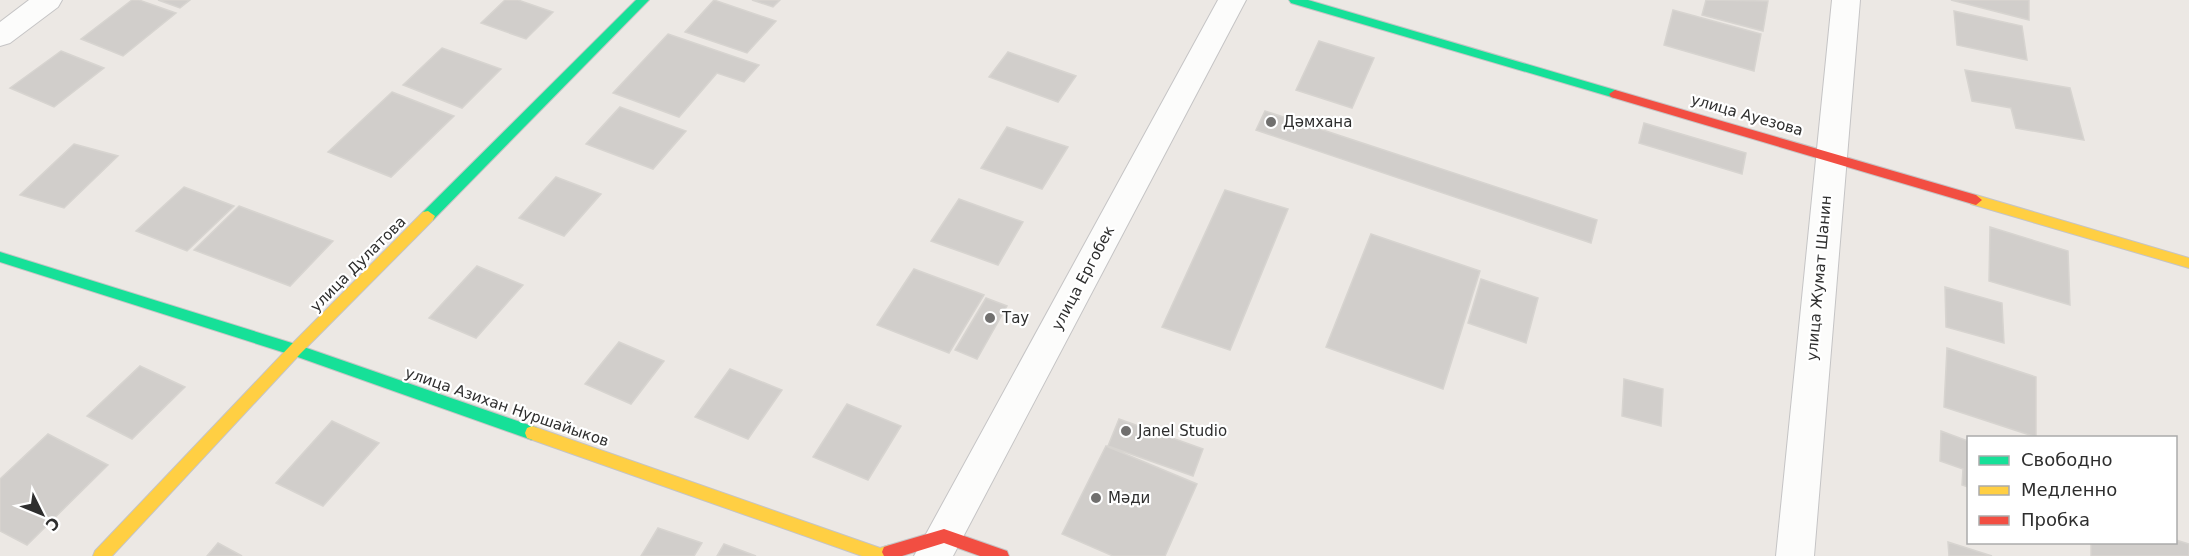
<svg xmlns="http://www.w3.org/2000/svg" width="2189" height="556" font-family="'DejaVu Sans',sans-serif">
  <rect width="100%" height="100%" fill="#ece8e4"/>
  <path fill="#d1cecb" stroke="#d7d4d0" stroke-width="1.5" d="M132,0H139L176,13L123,56L81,39Z
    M158,0H190L180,8Z
    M505,0H518L553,12L526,39L481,23Z
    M714,0L776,21L747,53L685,32Z
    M752,0H780L773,7Z
    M1706,0L1768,1L1763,31L1702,15Z
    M1951,0H2029V20Z
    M1673,10L1761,34L1754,71L1664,45Z
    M1954,11L2022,26L2027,60L1957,45Z
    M668,34L759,65L744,82L717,73L679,117L613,93Z
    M1319,41L1374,58L1352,108L1296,90Z
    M442,48L501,69L462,108L403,85Z
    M61,51L104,68L54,107L10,88Z
    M1008,52L1076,76L1058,102L989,77Z
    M1965,70L2070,88L2084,140L2016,128L2011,108L1972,101Z
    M392,92L454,116L391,177L328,152Z
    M620,107L686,131L653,169L586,144Z
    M1265,111L1597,220L1591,243L1256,130Z
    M1644,123L1746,153L1742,174L1639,143Z
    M1007,127L1068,147L1042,189L981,168Z
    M74,144L118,156L64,208L20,195Z
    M556,177L601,194L564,236L519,218Z
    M184,187L234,206L187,251L136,231Z
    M1225,190L1288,209L1230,350L1162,327Z
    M959,199L1023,222L998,265L931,241Z
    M239,206L333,241L290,286L194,250Z
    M1990,227L2068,251L2070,305L1989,281Z
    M1371,234L1480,271L1443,389L1326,347Z
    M477,266L523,285L476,338L429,318Z
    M914,269L984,295L949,353L877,325Z
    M1481,279L1538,298L1526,343L1468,323Z
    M1945,287L2002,303L2004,343L1946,327Z
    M986,298L1007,306L977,359L955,350Z
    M619,342L664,361L631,404L585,384Z
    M1947,348L2036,377V437L1944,407Z
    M140,366L185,387L132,439L87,416Z
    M730,369L782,390L748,439L695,417Z
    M1624,379L1663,389L1661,426L1622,416Z
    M847,404L901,426L868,480L813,457Z
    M1119,419L1203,449L1193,476L1108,446Z
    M332,421L379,443L323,506L276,483Z
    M1941,431L1968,441V487L1962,485L1963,469L1940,461Z
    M48,434L108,465L27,545L0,531V479Z
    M1106,446L1197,484L1165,556H1113L1062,534Z
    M658,528L702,543L694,556H641Z
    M2176,540L2189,544V556H2091V542H2176Z
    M1948,542L1992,556H1949Z
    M218,543L242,556H207Z
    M724,544L756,556H717Z"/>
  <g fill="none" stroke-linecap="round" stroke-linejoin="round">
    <defs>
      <path id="street" d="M29,0H62L58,7L10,43L0,46V22Z
        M1218,0H1246L953,556H914Z
        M1832,0H1860L1814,556H1776Z"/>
      <path id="fast" d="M636,0H649L433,220H423L421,216L423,212Z
        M1289,0H1308L1615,90L1621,94L1615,98L1291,3Z
        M0,252L295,344L532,426L537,428L539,433L537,438L532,440L295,356L0,262Z"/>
      <path id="slow" d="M1976,195L2189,258V268L1971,204L1970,200Z
        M428,211L435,216L433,220L300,354L112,556H93L95,551L290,346L423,212Z
        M532,426L880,548L890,545L896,547L898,552L896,556H862L527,438L525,433L527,428Z"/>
      <path id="jam" d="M1615,90L1976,195L1982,200L1976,205L1611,97L1609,94Z
        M944,529L1007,551L1009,556H980L944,543L902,556H884L882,552L884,547L890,545Z"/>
    </defs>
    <use href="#street" stroke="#c5c4c5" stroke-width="2"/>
    <use href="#fast" stroke="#c5c4c5" stroke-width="2"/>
    <use href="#slow" stroke="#c5c4c5" stroke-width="2"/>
    <use href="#jam" stroke="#c5c4c5" stroke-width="2"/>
    <use href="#street" fill="#fcfcfb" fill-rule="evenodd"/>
    <use href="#fast" fill="#16e098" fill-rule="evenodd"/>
    <use href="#slow" fill="#ffcf43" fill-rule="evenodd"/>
    <use href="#jam" fill="#f24e42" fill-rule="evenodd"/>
  </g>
  <g fill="#706f6e" stroke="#fff" stroke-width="2">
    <circle cx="1271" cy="122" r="6"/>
    <circle cx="990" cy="318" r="6"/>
    <circle cx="1126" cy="431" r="6"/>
    <circle cx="1096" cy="498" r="6"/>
  </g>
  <g text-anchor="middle" stroke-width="4.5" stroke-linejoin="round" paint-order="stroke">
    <g font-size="15" fill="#2e2e2e" stroke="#fff">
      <text transform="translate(1747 115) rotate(16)" y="5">улица Ауезова</text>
      <text transform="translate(358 264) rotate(-45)" y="5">улица Дулатова</text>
      <text transform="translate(1083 278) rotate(-62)" y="5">улица Ергобек</text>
      <text transform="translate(1819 278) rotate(-85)" y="5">улица Жумат Шанин</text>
      <text transform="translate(507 407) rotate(19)" y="5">улица Азихан Нуршайыков</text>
    </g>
    <g font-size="15" fill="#2e2e2e" stroke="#fff" text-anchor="start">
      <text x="1283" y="127">Дәмхана</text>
      <text x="1002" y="323">Тау</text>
      <text x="1138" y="436">Janel Studio</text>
      <text x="1108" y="503">Мәди</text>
    </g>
  </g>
  <rect x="1967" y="436" width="210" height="108" fill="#ffffff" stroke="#ababab" stroke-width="1.5"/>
  <rect x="1979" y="456" width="30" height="9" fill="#16e098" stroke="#ababab" stroke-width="1.5"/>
  <text x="2021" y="466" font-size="18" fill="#2e2e2e">Свободно</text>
  <rect x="1979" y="486" width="30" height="9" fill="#ffcf43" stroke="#ababab" stroke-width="1.5"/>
  <text x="2021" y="496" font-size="18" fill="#2e2e2e">Медленно</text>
  <rect x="1979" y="516" width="30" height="9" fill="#f24e42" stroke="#ababab" stroke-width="1.5"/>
  <text x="2021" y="526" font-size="18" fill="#2e2e2e">Пробка</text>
  <g transform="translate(42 514) rotate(133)" stroke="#ffffff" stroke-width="4.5" paint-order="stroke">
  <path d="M0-4.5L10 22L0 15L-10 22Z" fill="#2e2e2e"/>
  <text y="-9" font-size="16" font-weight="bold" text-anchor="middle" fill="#2e2e2e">С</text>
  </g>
</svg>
